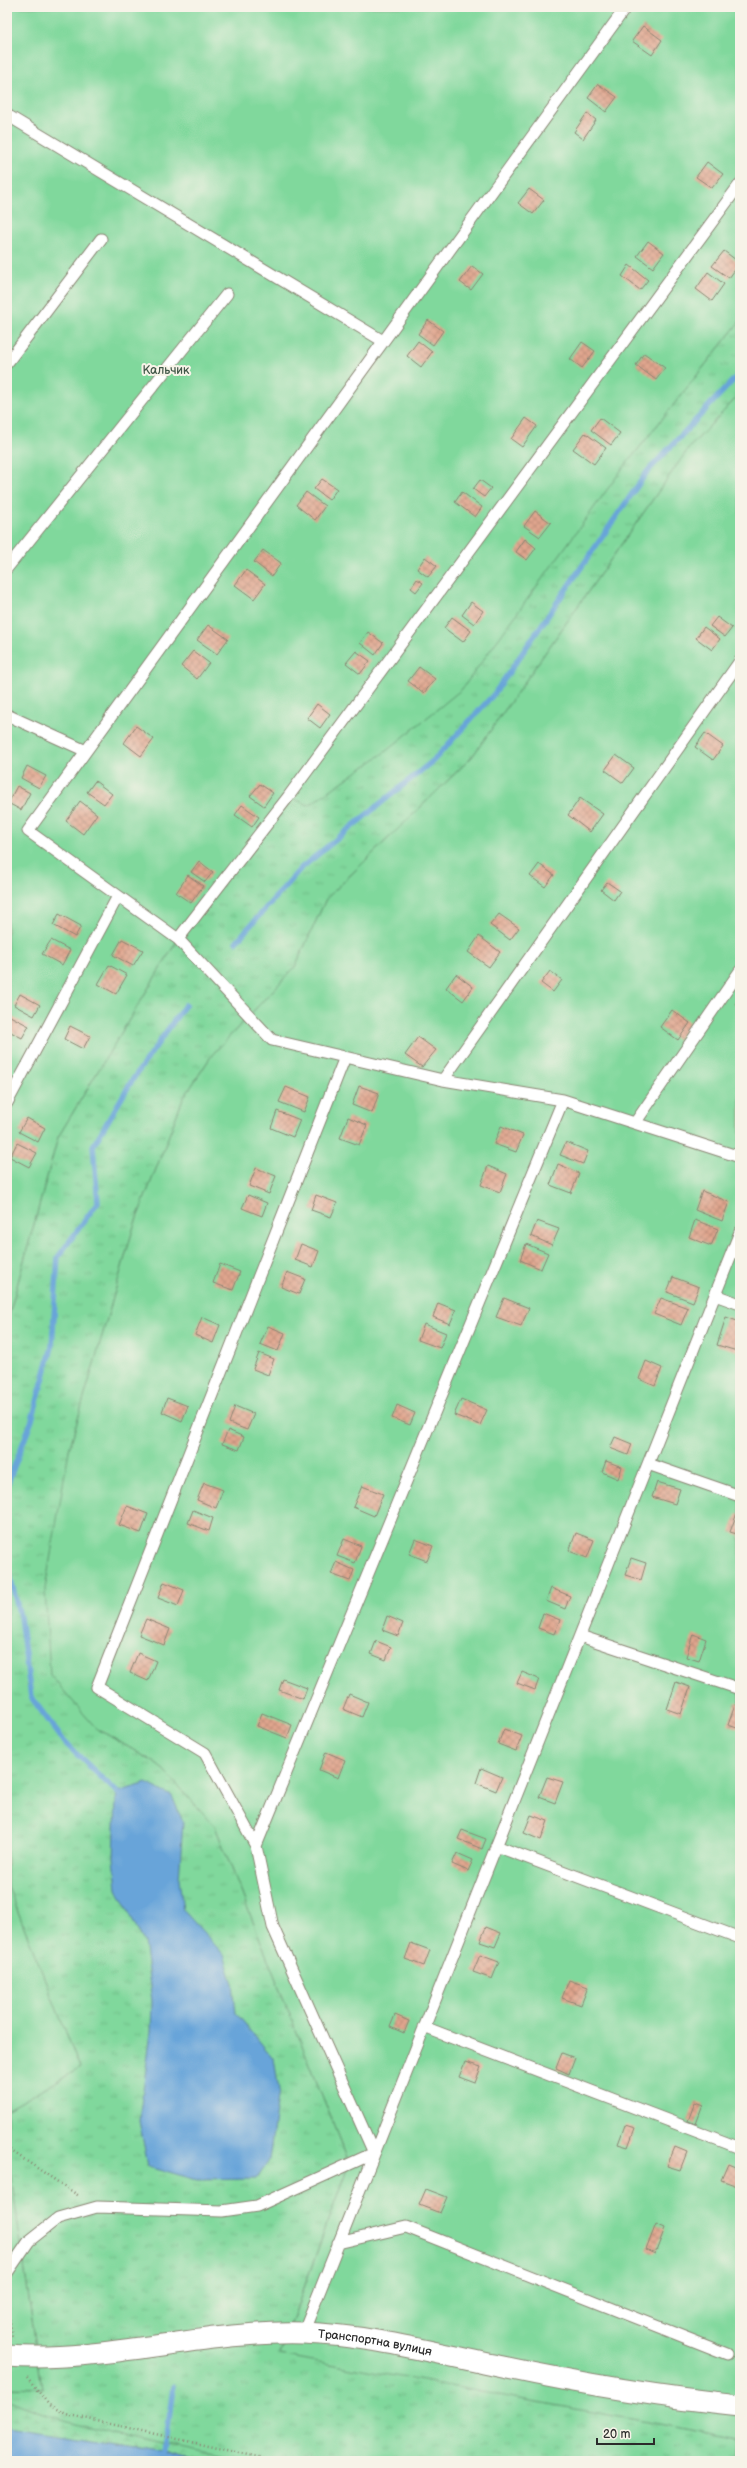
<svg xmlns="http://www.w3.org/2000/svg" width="747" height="2468" font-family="'Balsamiq Sans',sans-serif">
  <defs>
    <pattern id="grass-tufts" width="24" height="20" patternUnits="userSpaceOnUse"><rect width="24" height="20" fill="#80d89c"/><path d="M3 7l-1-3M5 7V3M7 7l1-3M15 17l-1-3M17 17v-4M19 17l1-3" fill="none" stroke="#6fba87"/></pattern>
    <pattern id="wetland-marsh" width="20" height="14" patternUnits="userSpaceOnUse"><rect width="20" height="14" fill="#80d89c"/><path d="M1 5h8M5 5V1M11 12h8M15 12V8" fill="none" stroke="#6fba87"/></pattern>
    <pattern id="building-cross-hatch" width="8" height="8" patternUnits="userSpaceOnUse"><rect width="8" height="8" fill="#e0a68e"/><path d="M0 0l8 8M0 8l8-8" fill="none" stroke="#b68774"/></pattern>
  </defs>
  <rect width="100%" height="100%" fill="#f7f3e8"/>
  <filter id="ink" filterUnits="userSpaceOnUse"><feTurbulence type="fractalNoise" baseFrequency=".025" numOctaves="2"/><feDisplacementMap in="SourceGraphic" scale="8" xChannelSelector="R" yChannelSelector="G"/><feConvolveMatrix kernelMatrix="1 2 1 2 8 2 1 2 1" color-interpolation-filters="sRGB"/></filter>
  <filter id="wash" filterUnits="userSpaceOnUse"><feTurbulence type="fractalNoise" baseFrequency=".012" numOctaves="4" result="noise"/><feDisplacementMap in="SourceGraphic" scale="16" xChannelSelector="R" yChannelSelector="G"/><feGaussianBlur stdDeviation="0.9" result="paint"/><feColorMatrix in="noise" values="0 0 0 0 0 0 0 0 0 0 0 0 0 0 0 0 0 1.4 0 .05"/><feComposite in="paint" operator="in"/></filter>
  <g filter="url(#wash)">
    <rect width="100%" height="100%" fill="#e9dfbb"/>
    <path fill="url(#grass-tufts)" stroke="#568264" d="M740,321V394L689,448L472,757L326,899L295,967L212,1055L183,1099L134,1226L69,1450L96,1728L159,1765L215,1826L349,2163L280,2354L740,2439V2461H7V2387L42,2388L7,2150V2110L80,2068L7,1884V1322L58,1137L178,939L288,797L620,472Z"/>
    <path fill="url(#wetland-marsh)" stroke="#568264" d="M7,2399C80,2431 161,2442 239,2461H193L165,2453L7,2429Z"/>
    <path fill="#80d89c" stroke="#568264" d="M7,7H740V321L620,472L462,689L385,752L309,805L288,797L178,939L58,1137L7,1322Z
      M740,394V2439L280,2355L349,2163L215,1826L159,1765L96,1728L50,1675L45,1589L69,1450L134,1226L183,1099L212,1055L295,967L326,899L472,757L689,448Z
      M7,1884L80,2068L7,2110Z
      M7,2150L42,2388L7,2387Z"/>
    <path fill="#67a4d9" stroke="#496882" d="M146,1783L172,1796L183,1822L179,1879L183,1910L224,1955L233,1984L236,2013L274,2059L279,2090L269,2160L256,2179L197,2180L148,2166L139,2120L151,2032L152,2001L144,1942L117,1889L114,1858L116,1799L118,1792Z
      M7,2428L165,2453L193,2461H7Z"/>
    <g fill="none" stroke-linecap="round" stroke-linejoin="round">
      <path stroke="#67a4d9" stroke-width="5.5" d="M236,942L301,868L434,760L494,694L647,472L740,373
        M7,1485L32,1420L52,1347L58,1257L98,1202L93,1146L133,1079L185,1005
        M7,1563L20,1617L31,1697L66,1744L122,1797
        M164,2461L173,2386"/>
    </g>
    <g id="blocks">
      <path fill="url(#building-cross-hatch)" d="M643,26L662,40L652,55L632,41Z
        M598,84L617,97L606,112L588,98Z
        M587,113L596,120L583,139L574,132Z
        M707,162L723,174L712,188L696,177Z
        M529,189L544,200L533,214L518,203Z
        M648,241L664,253L653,268L637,256Z
        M724,251L740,263L729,278L712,266Z
        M629,265L648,280L640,290L622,276Z
        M472,266L483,274L471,290L460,282Z
        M708,272L724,284L712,301L696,289Z
        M428,320L443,331L433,345L418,334Z
        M418,341L432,352L421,367L407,356Z
        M582,342L595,351L582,368L570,359Z
        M644,353L665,368L656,380L636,365Z
        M526,418L537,426L522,447L511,439Z
        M600,418L620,433L611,445L591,430Z
        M585,433L606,448L594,464L573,449Z
        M322,479L337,489L329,500L314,489Z
        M480,480L491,488L484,497L473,489Z
        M306,492L325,506L315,520L296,505Z
        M462,492L482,507L475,517L455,502Z
        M535,511L551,523L540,537L524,526Z
        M525,539L536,548L527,560L516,552Z
        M263,550L281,563L272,576L254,562Z
        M425,557L437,566L428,577L417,569Z
        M246,570L265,584L254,599L235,585Z
        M417,579L423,583L416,592L411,588Z
        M471,602L483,611L474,624L462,615Z
        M452,617L471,631L463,642L444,628Z
        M717,617L732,628L725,637L710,626Z
        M208,625L228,639L217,654L197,640Z
        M704,627L720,639L712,650L696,638Z
        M368,632L383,643L375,655L360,643Z
        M193,651L209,663L197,679L181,666Z
        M356,651L370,661L360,674L346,663Z
        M419,667L435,679L424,693L408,681Z
        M317,704L330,714L320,728L307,718Z
        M136,726L154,739L141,756L124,743Z
        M705,733L723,746L713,760L695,747Z
        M616,755L634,768L623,783L605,770Z
        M27,766L46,776L39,788L21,778Z
        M95,781L112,794L104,804L87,792Z
        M260,784L273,793L264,806L250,796Z
        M17,786L30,793L21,810L8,803Z
        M580,798L603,814L590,832L568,815Z
        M80,801L97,814L83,834L66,821Z
        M242,805L259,817L252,827L235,815Z
        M199,861L213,872L205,882L191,872Z
        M539,864L554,875L545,887L530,876Z
        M188,875L203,886L191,903L176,893Z
        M607,882L620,891L614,900L601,890Z
        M59,914L81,926L75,937L53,925Z
        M499,914L519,928L510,940L490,925Z
        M479,936L500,952L489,967L468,952Z
        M122,939L143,950L133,966L113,955Z
        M51,940L70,950L62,965L42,954Z
        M109,965L127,975L116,994L98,984Z
        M550,971L562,980L553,992L541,983Z
        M456,974L473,987L463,1001L446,988Z
        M20,994L40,1005L34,1016L14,1005Z
        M740,997V1008L735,1004Z
        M672,1010L690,1023L678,1040L660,1027Z
        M10,1016L29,1026L22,1038L7,1030Z
        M70,1026L90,1036L83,1049L64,1039Z
        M418,1037L436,1050L422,1067L405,1055Z
        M359,1086L379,1093L372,1113L352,1105Z
        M286,1087L310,1097L304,1112L279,1102Z
        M277,1111L300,1120L293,1137L271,1128Z
        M348,1117L367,1125L359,1145L340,1138Z
        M27,1118L45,1128L38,1142L19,1132Z
        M501,1126L523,1135L516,1152L494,1144Z
        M566,1142L588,1151L583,1164L560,1155Z
        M17,1143L37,1153L29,1167L10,1157Z
        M558,1164L579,1173L571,1193L550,1185Z
        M488,1166L507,1174L500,1192L481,1185Z
        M256,1168L276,1176L269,1194L249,1186Z
        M702,1191L729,1202L722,1221L695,1210Z
        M248,1195L267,1203L262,1216L242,1208Z
        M316,1195L337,1203L331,1217L311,1210Z
        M695,1220L718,1229L711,1246L689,1237Z
        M537,1221L559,1229L552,1245L531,1236Z
        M301,1244L319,1251L313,1267L295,1260Z
        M526,1244L548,1253L541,1269L520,1260Z
        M220,1264L240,1272L233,1290L213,1283Z
        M287,1272L305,1279L299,1294L281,1287Z
        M673,1277L699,1287L693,1302L667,1292Z
        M504,1298L529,1308L521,1326L496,1317Z
        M661,1298L688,1308L681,1325L654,1314Z
        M438,1303L456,1310L450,1324L433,1317Z
        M202,1317L220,1325L213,1343L195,1335Z
        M726,1317L740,1322V1341L737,1351L717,1345Z
        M424,1324L446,1333L440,1348L418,1340Z
        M268,1326L285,1333L278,1351L260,1344Z
        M259,1353L274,1359L268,1375L253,1369Z
        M646,1361L662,1368L655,1386L639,1379Z
        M167,1398L188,1406L182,1421L162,1412Z
        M461,1399L487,1410L480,1425L454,1415Z
        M397,1405L415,1413L410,1425L392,1418Z
        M235,1406L254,1414L247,1430L229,1423Z
        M228,1430L244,1437L239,1450L222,1444Z
        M615,1437L632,1444L628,1455L610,1448Z
        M606,1461L622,1467L618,1479L602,1472Z
        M657,1482L680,1489L675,1504L652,1497Z
        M204,1483L223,1490L216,1508L197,1500Z
        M362,1486L383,1494L374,1516L353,1507Z
        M127,1506L148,1514L141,1533L119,1525Z
        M193,1510L213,1518L209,1531L188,1523Z
        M737,1513L740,1514V1535L730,1532Z
        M576,1533L594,1540L587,1558L569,1551Z
        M344,1539L361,1546L355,1563L337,1556Z
        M415,1539L433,1546L427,1561L409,1554Z
        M631,1558L646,1563L641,1580L625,1575Z
        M336,1562L354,1570L350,1581L331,1574Z
        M164,1582L184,1590L178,1606L158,1598Z
        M551,1588L570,1596L565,1609L546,1601Z
        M543,1613L560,1620L554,1634L538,1628Z
        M387,1616L403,1623L398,1636L382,1630Z
        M146,1619L170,1629L164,1645L139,1635Z
        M693,1634L706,1639L699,1661L686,1657Z
        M376,1641L391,1647L386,1660L371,1654Z
        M138,1653L156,1661L148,1681L130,1673Z
        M522,1672L539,1679L535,1690L517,1683Z
        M283,1679L307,1688L303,1699L279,1690Z
        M676,1682L690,1687L681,1714L667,1709Z
        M349,1694L368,1702L362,1717L343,1709Z
        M736,1702L740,1704V1729L728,1725Z
        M262,1713L292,1725L287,1738L257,1726Z
        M504,1729L522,1736L516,1751L498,1744Z
        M326,1752L345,1760L338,1778L319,1770Z
        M481,1768L502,1777L496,1791L476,1783Z
        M547,1777L563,1782L555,1803L539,1797Z
        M531,1815L548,1821L541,1840L524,1833Z
        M462,1830L486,1839L482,1849L458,1839Z
        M457,1853L473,1860L468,1871L452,1864Z
        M486,1927L501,1933L495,1947L480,1942Z
        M411,1943L430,1950L424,1966L405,1959Z
        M480,1955L499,1962L492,1979L473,1972Z
        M569,1980L588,1987L581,2005L562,1998Z
        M395,2015L409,2021L404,2033L390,2027Z
        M562,2053L575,2058L569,2074L556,2068Z
        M465,2062L481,2067L475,2083L459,2077Z
        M695,2102L703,2105L696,2124L688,2121Z
        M625,2125L635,2128L628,2147L618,2144Z
        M675,2147L687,2152L680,2170L667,2166Z
        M728,2164L740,2169V2187L721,2180Z
        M426,2189L447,2197L440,2213L419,2205Z
        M656,2224L665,2228L655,2254L646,2250Z"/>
    </g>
  </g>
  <g filter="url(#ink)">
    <use href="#blocks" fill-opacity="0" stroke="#8a8573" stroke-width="1"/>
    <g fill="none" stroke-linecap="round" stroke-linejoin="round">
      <defs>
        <path id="service" d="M626,7L28,831L178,939L272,1040L443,1080L563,1100L740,1157
          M7,115L383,341
          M7,363L101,239
          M7,568L227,294
          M7,715L86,751
          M178,939L288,797L740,184
          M443,1080L740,661
          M7,1103L118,896
          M635,1123L740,971
          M715,1295L740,1304
          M648,1464L740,1496
          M580,1636L740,1689
          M256,1846L563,1100
          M496,1846L740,1938
          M424,2027L740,2148
          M338,2243L406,2227L727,2354
          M7,2273L29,2241L58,2218L97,2207L222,2211L257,2206L374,2153L273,1927L256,1846L205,1753L97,1687L345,1057
          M303,2333L740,1232"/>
        <g id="minor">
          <path id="s1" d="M7,2356C106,2363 204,2330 303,2333C369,2335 434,2353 498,2366C577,2383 659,2397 740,2405"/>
        </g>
      </defs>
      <use href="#service" stroke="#8a8573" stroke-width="13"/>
      <use href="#minor" stroke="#8a8573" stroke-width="23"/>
      <path stroke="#8a8573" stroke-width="2.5" stroke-dasharray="1 3" stroke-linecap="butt" d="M7,2148L79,2196
        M7,2299L12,2336
        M27,2377L49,2405L66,2414L276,2461"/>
      <use href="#service" stroke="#fff" stroke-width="11"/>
      <use href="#minor" stroke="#fff" stroke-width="21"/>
    </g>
  </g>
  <g text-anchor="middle" stroke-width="4" stroke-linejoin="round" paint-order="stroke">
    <g font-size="12" fill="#405647" stroke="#f7f3e8">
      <text x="166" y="374">Кальчик</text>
    </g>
    <g font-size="12" fill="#2b2b2b" stroke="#f7f3e8">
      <text dy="4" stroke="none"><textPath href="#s1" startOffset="370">Транспортна вулиця</textPath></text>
    </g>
  </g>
  <rect width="747" height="2468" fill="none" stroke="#f7f3e8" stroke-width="24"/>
  <path d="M597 2438v6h57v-6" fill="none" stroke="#2b2b2b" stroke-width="2"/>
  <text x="603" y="2438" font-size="12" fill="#2b2b2b" stroke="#f7f3e8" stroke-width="3" paint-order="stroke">20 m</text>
</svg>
